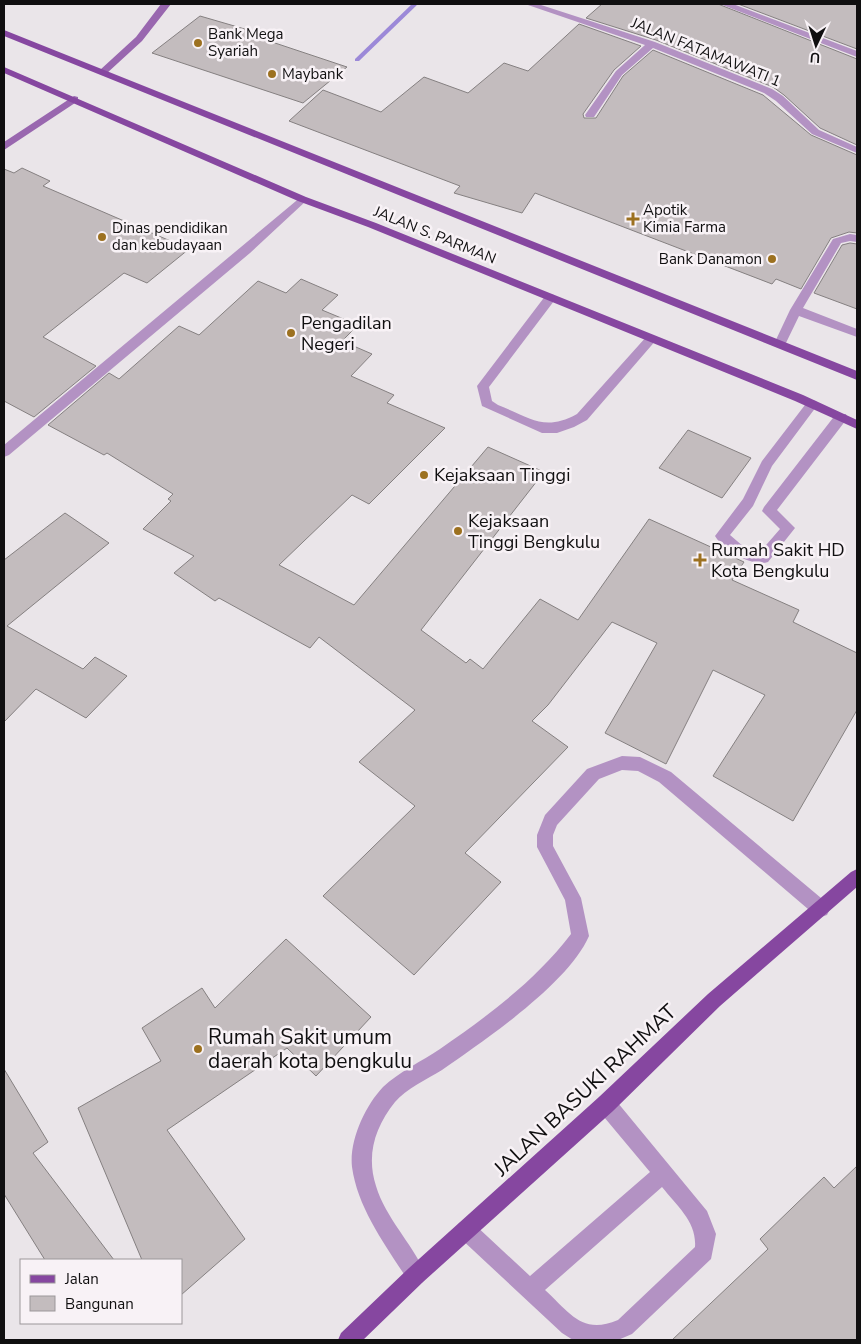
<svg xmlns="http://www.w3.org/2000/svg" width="861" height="1344" font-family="'Nunito Sans',sans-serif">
  <rect width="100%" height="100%" fill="#eae5e9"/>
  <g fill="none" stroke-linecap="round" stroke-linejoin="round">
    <path fill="#9c89d8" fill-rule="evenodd" d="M412,4H418L359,61H355V59Z"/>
  </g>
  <path fill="#c3bcbe" stroke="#858081" d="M602,4H718L857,59V145L820,128L784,95L773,87L656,40L586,18Z
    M738,4H857V49Z
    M200,16L255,32L251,35L347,67L303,103L152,53Z
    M579,24L641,46L614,70L583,114L584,118H596L623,76L653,50L763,95L811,135L857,155V233L849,232L831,238L801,289L776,279L772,284L535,193L522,213L454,193L460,186L289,121L323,90L381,112L424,77L468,93L504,63L528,71Z
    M22,168L50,181L43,186L189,249L147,283L124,273L43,337L96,366L34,417L4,401V169L14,173Z
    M850,243L857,244V309L814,293L842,245Z
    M301,279L338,295L322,310L358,325L342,341L372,354L351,376L394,395L387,403L445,428L369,504L352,495L279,565L354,605L488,447L544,472L421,630L466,663L470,659L483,669L540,599L578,620L649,519L744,562L732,580L799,610L793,622L857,653V710L793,821L713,776L765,695L713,670L666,764L605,733L657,643L612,622L548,705L532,721L568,747L465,853L501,882L414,975L323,896L415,806L359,762L415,710L319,637L310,648L219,598L215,601L174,573L194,556L143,529L171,501L168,499L173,494L107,453L104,455L48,425L109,373L119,379L179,326L199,335L258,281L286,293Z
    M688,430L751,458L722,498L659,468Z
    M65,513L109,543L7,626L83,669L95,657L127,676L86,718L36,689L4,722V560Z
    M286,939L371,1017L316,1076L287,1048L167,1130L245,1239L181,1295V1260H142L78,1108L161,1061L142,1028L202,988L215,1008Z
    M4,1069L48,1142L33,1153L114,1260H45L4,1194Z
    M857,1166V1340H672L768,1249L760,1239L824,1177L834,1188Z"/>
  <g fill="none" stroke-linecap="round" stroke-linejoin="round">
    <path fill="#b392c3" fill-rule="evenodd" d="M302,196L307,199L306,201L250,253L9,455L4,457V445Z
      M850,234L857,235V242L850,241L841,243L803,308L857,329V337L799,316L784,347H776L774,344L790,310L833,239Z
      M550,294L554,295V301L489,387L492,401L498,405C531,418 544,432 577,414L647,336L651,335L657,339L587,420L574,427L557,433H542L482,406L477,386L546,295Z
      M812,400L816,401L818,404L816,407L772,466L753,506L730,535L744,547L760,552L780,529L762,511L764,507L836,414H846L847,417L846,420L777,510L795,528L768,562C752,567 723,550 715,536L743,499L762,461L808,401Z
      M622,756L640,757L671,772L827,903L830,909L827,915L821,917L815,915L659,782L638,771L622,770L599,779L557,825L553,835V846L581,898L589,936C568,984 485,1040 442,1070C427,1079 406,1089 395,1102C375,1127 366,1155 376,1186C386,1219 413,1244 426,1275L423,1282L416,1285L409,1282C387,1247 358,1210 352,1167C349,1141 365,1106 383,1087C399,1072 422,1061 440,1049C489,1015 535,981 571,934L565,900L537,847V835L545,815L587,769Z
      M606,1095L613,1097L707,1211L716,1234L711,1259L632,1334L618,1340H573L562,1333L459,1237L456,1230L459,1223L466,1220L473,1223L530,1276L650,1172L599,1111L597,1104L599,1097ZM662,1187C677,1206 697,1222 695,1247L618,1320C582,1335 570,1313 545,1290Z"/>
    <path fill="#b392c3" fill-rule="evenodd" d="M525,4H538L655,42L772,89L783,96L819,130L857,147V153L812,134L776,101L764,93L653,48L622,75L594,117H586L585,115L616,71L645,45Z
      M720,4H733L857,51V57Z"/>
    <path fill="#9967af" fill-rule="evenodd" d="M161,4H171L142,41L106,74H100V70L136,37Z
      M74,96L78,97V101L4,150V142Z"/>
    <path fill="#8647a0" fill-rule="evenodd" d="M4,30L857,371V380L4,36Z
      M4,67L306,197L376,223L803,395L857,420V429L795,401L368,227L298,201L4,73Z
      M857,869V887L720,1006L613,1111L423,1282L363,1340H338L341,1333L409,1268L599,1097L708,994L851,872Z"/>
  </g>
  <g fill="#9c7120" stroke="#f8f2f6" stroke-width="2">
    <circle cx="198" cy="43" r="5"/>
    <circle cx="272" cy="74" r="5"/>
    <path d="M630.5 211.5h5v5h5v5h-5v5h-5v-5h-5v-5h5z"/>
    <circle cx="102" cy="237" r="5"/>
    <circle cx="772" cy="259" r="5"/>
    <circle cx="291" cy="333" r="5"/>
    <circle cx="424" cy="475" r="5"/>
    <circle cx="458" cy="531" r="5"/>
    <path d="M697.5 552.5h5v5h5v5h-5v5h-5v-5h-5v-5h5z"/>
    <circle cx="198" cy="1049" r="5"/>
  </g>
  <g text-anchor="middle" stroke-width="5" stroke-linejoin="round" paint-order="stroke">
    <g font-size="15" fill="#100f10" stroke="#f8f2f6" text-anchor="start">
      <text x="208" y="39">Bank Mega<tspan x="208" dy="17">Syariah</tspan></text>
      <text x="282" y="79">Maybank</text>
      <text x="643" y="215">Apotik<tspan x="643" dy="17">Kimia Farma</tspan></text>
      <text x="112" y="233">Dinas pendidikan<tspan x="112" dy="17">dan kebudayaan</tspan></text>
      <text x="762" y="264" text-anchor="end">Bank Danamon</text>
    </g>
    <g font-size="15" fill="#100f10" stroke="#f8f2f6">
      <text transform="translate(706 52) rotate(22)" y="5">JALAN FATAMAWATI 1</text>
      <text transform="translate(435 235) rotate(22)" y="5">JALAN S. PARMAN</text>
    </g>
    <g font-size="18" fill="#100f10" stroke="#f8f2f6" text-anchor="start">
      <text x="301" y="329">Pengadilan<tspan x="301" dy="21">Negeri</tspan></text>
      <text x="434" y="481">Kejaksaan Tinggi</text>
      <text x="468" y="527">Kejaksaan<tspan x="468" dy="21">Tinggi Bengkulu</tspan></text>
      <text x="711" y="556">Rumah Sakit HD<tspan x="711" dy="21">Kota Bengkulu</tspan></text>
    </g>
    <g font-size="21" fill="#100f10" stroke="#f8f2f6" text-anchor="start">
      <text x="208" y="1044">Rumah Sakit umum<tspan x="208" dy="24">daerah kota bengkulu</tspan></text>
    </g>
    <g font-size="21" fill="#100f10" stroke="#f8f2f6">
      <text transform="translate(585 1090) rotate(-43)" y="7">JALAN BASUKI RAHMAT</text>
    </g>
  </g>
  <rect width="861" height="1344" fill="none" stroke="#100f10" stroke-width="10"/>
  <rect x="20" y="1259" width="162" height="65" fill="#f8f2f6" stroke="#9b979a"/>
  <rect x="30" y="1275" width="25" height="8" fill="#8647a0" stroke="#9b979a"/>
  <text x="65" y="1284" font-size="15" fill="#100f10">Jalan</text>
  <rect x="30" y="1296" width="25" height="15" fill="#c3bcbe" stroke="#9b979a"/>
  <text x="65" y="1309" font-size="15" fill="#100f10">Bangunan</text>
  <g transform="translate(816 45) rotate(184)" stroke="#f8f2f6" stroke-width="4" paint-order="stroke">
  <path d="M0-4L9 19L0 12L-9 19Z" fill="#100f10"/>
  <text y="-8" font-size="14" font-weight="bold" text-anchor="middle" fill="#100f10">U</text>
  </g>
</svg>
